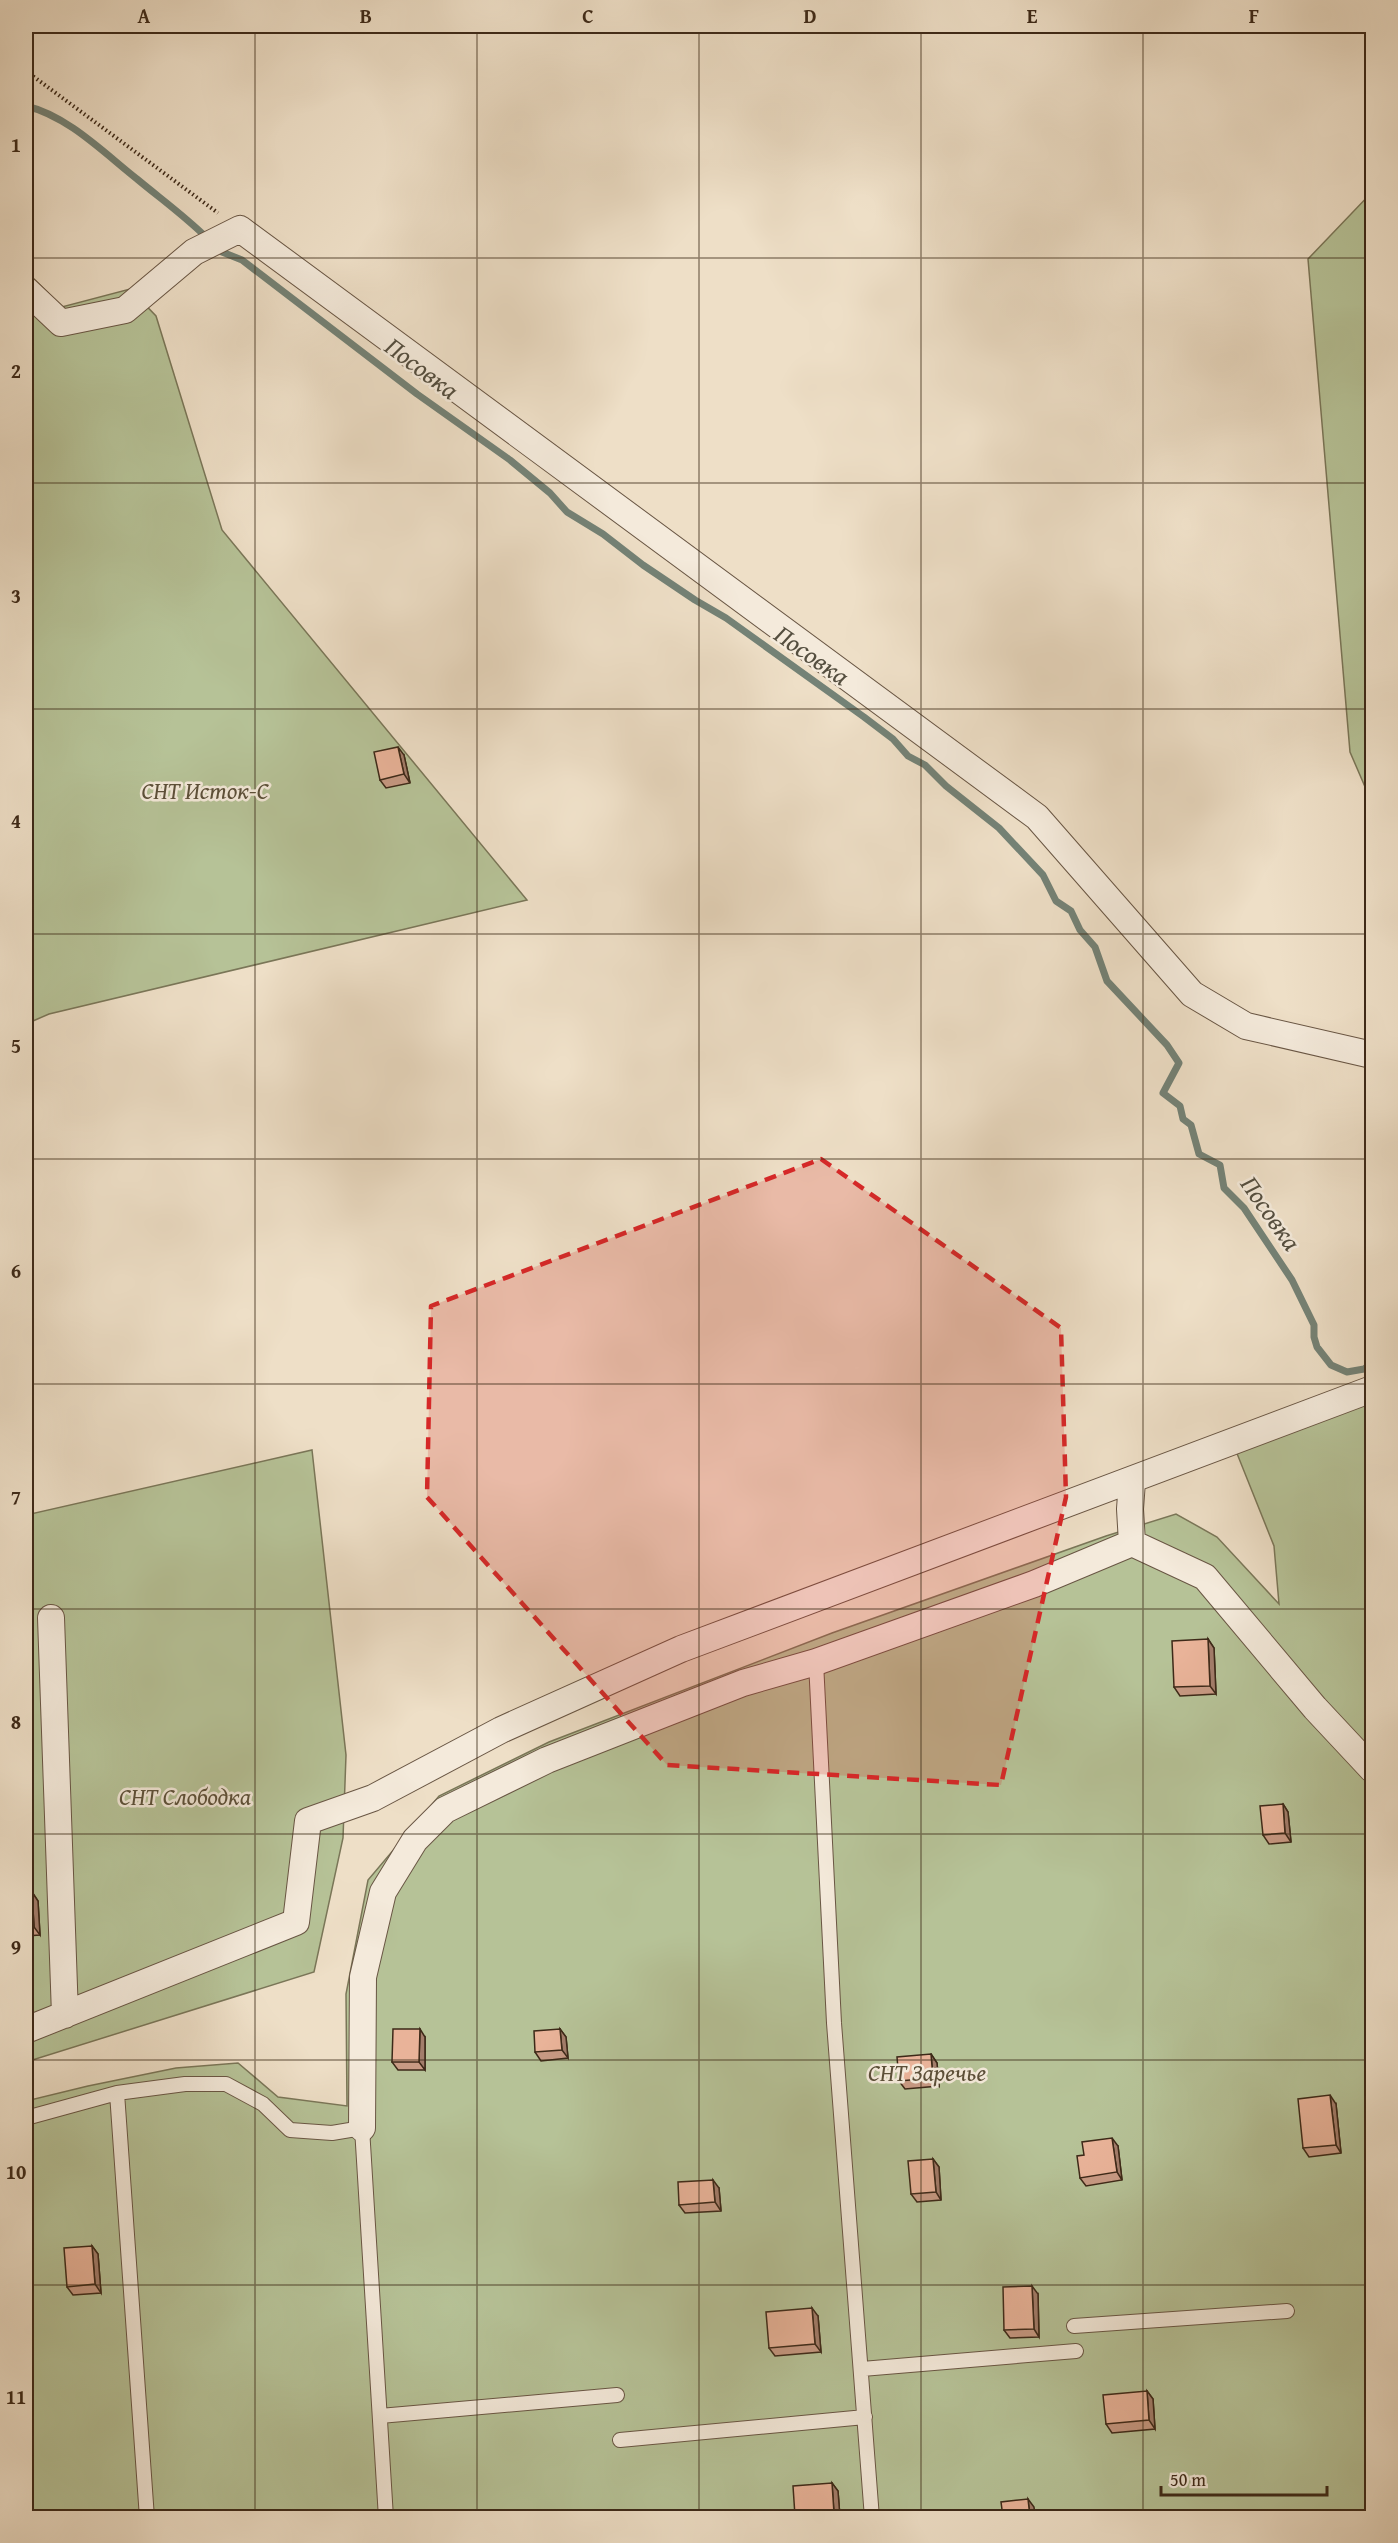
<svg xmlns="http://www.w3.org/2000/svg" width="1398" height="2543" font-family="'Gentium Book Plus',serif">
  <rect width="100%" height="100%" fill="#eedfc7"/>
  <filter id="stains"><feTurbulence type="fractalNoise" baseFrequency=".00333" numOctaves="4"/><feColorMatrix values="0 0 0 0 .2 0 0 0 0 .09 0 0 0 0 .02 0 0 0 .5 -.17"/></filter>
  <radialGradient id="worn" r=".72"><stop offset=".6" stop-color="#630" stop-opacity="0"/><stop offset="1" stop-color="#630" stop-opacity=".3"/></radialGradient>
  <path fill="#b6c297" stroke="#7a7658" stroke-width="1.5" d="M1372,192V803L1350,752L1308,259Z
    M26,271L62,307L130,289L156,316L222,530L527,900L49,1014L26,1024Z
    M1372,1398V2517H26V2101L88,2086L176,2068L238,2063L278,2097L347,2106L346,1994L368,1880L439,1796L549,1742L832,1633L1106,1536L1176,1514L1217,1537L1279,1604L1274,1546L1236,1451Z
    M312,1450L346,1755L343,1838L314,1972L26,2062V1515Z"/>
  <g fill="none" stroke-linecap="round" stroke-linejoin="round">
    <path stroke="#748276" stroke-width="7" d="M26,106C68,116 104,153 137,179C161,199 186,217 208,239
      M216,247L222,252L242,260L417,394L510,460L550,493L567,512L603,534L643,565L695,600L726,618L864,717L893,739L908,756L925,765L946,786L999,828L1043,875L1056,901L1071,911L1080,930L1095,947L1107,981L1167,1045L1179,1063L1163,1093L1180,1106L1183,1119L1191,1125L1199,1154L1220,1165L1224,1188L1244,1208L1292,1280L1314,1325V1337L1317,1347L1331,1365L1347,1372L1364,1369L1372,1363"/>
    <defs>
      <path id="service" d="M816,1662L834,2023L872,2518
        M26,2118L117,2093
        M1074,2326L1287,2311
        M862,2369L1076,2351
        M380,2416L617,2395
        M620,2440L865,2417
        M147,2518L117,2093L185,2084H226L263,2104L290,2130L332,2133L362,2128L386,2518"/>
      <path id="minor" d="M26,290L61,323L125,310L194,252L240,229L1037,817L1192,994L1246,1026L1372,1055
        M1132,1543L1205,1577L1315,1708L1372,1769
        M51,1618L65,2015
        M26,2030L296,1922L308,1821L373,1798L501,1730L681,1649L1372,1389
        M362,2128L363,1977L383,1892L415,1840L445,1810L547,1760L743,1683L816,1662L1034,1584L1132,1543L1130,1509L1132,1481"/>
    </defs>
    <use href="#service" stroke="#695644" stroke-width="16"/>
    <use href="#minor" stroke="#695644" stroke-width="28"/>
    <path stroke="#3d2918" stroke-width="4" stroke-dasharray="1.5 3" stroke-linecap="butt" d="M26,71L218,213"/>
    <use href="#service" stroke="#f4eadb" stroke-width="14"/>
    <use href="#minor" stroke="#f4eadb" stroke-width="26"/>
  </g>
  <path fill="#c89a84" stroke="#3d2918" stroke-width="1.5" d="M404,755L410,783L386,788L380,780Z
    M26,1623L30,1657L26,1658Z
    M1208,1639L1214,1648L1216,1694L1180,1696L1174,1687Z
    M1283,1804L1288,1812L1291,1842L1269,1844L1263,1835Z
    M32,1892L38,1901L40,1935L26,1936V1893Z
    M560,2029L566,2037L568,2058L541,2061L535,2052Z
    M425,2037V2070H398L392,2062Z
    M931,2054L937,2063L939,2086L905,2089L899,2081Z
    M1336,2104L1341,2153L1309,2157L1303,2148Z
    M1118,2146L1122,2180L1086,2186L1080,2178L1084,2155Z
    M933,2159L939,2167L941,2200L917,2202L911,2194Z
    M719,2188L721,2211L685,2213L679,2205Z
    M92,2246L98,2254L101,2293L73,2295L67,2287Z
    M1038,2294L1039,2337L1010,2338L1004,2330Z
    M818,2316L821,2352L775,2356L769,2348Z
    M1147,2391L1153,2399L1155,2429L1112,2433L1106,2424Z
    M832,2483L838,2491L840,2517H796L795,2516Z"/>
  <path fill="#a37d6b" stroke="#3d2918" stroke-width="1.5" d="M398,747L404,755L410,783L404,774Z
    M26,1623L30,1657L26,1651Z
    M1208,1639L1214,1648L1216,1694L1210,1686Z
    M1283,1804L1288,1812L1291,1842L1285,1833Z
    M32,1892L38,1901L40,1935L34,1927Z
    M420,2029L425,2037V2070L419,2062Z
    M560,2029L566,2037L568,2058L562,2050Z
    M931,2054L937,2063L939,2086L933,2078Z
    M1330,2095L1336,2104L1341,2153L1336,2145Z
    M1112,2138L1118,2146L1122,2180L1117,2172Z
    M933,2159L939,2167L941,2200L936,2192Z
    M713,2180L719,2188L721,2211L715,2202Z
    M92,2246L98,2254L101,2293L95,2284Z
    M1032,2286L1038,2294L1039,2337L1034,2329Z
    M812,2308L818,2316L821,2352L815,2344Z
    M1147,2391L1153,2399L1155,2429L1149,2420Z
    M832,2483L838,2491L840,2517H837L834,2513Z
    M1028,2499L1034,2507L1035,2517H1030Z"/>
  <path fill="#e9b399" stroke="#3d2918" stroke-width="1.5" d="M398,747L404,774L380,780L374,752Z
    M1208,1639L1210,1686L1174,1687L1172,1641Z
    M1283,1804L1285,1833L1263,1835L1260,1806Z
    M32,1892L34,1927H26V1893Z
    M393,2029H420L419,2062H392Z
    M560,2029L562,2050L535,2052L534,2031Z
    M931,2054L933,2078L899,2081L897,2057Z
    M1330,2095L1336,2145L1303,2148L1298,2099Z
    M1112,2138L1117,2172L1080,2178L1077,2156L1084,2155L1082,2142Z
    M933,2159L936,2192L911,2194L908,2161Z
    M713,2180L715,2202L679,2205L678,2182Z
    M92,2246L95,2284L67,2287L64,2248Z
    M1032,2286L1034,2329L1004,2330L1003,2287Z
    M812,2308L815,2344L769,2348L766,2312Z
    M1147,2391L1149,2420L1106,2424L1103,2395Z
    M832,2483L834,2513L795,2516L793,2486Z
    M1028,2499L1030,2517H1003L1001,2502Z"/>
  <path fill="#d62828" fill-opacity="0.2" stroke="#d62828" stroke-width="4.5" stroke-dasharray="12 8" stroke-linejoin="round" d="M821,1159L1061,1328L1066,1497L1001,1785L667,1765L427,1497L431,1306Z"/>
  <path fill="none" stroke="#3d2918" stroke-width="1.5" stroke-opacity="0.55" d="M255,26V2518M477,26V2518M699,26V2518M921,26V2518M1143,26V2518M26,258H1372M26,483H1372M26,709H1372M26,934H1372M26,1159H1372M26,1384H1372M26,1609H1372M26,1834H1372M26,2060H1372M26,2285H1372"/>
  <g text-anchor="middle" stroke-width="5" stroke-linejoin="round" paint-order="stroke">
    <g font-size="24" font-style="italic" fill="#5b4f38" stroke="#f4eadb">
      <text x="205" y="799">СНТ Исток-С</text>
      <text x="185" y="1805">СНТ Слободка</text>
      <text x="927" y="2081">СНТ Заречье</text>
    </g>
    <g font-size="26" font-style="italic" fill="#544e3f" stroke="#f4eadb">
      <text transform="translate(422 368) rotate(37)" y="9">Посовка</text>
      <text transform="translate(812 655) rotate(35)" y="9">Посовка</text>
      <text transform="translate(1271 1213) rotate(55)" y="9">Посовка</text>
    </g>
  </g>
  <rect width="1398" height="2543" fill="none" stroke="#eedfc7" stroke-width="66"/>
  <path d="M1161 2486v9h166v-9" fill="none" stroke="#3d2918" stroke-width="3"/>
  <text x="1170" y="2486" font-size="18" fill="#3d2918" stroke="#f4eadb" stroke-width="4.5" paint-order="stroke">50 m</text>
  <rect x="33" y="33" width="1332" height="2477" fill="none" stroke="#3d2918" stroke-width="2"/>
  <g font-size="20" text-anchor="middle" font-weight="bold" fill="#3d2918">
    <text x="144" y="23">A</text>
    <text x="366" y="23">B</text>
    <text x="588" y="23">C</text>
    <text x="810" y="23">D</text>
    <text x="1032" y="23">E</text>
    <text x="1254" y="23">F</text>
    <text x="16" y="152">1</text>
    <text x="16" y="378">2</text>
    <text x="16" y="603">3</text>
    <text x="16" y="828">4</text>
    <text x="16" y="1053">5</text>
    <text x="16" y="1278">6</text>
    <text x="16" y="1504">7</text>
    <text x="16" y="1729">8</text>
    <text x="16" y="1954">9</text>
    <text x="16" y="2179">10</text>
    <text x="16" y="2404">11</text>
  </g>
  <rect width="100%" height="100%" filter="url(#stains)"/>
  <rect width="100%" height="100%" fill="url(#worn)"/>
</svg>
